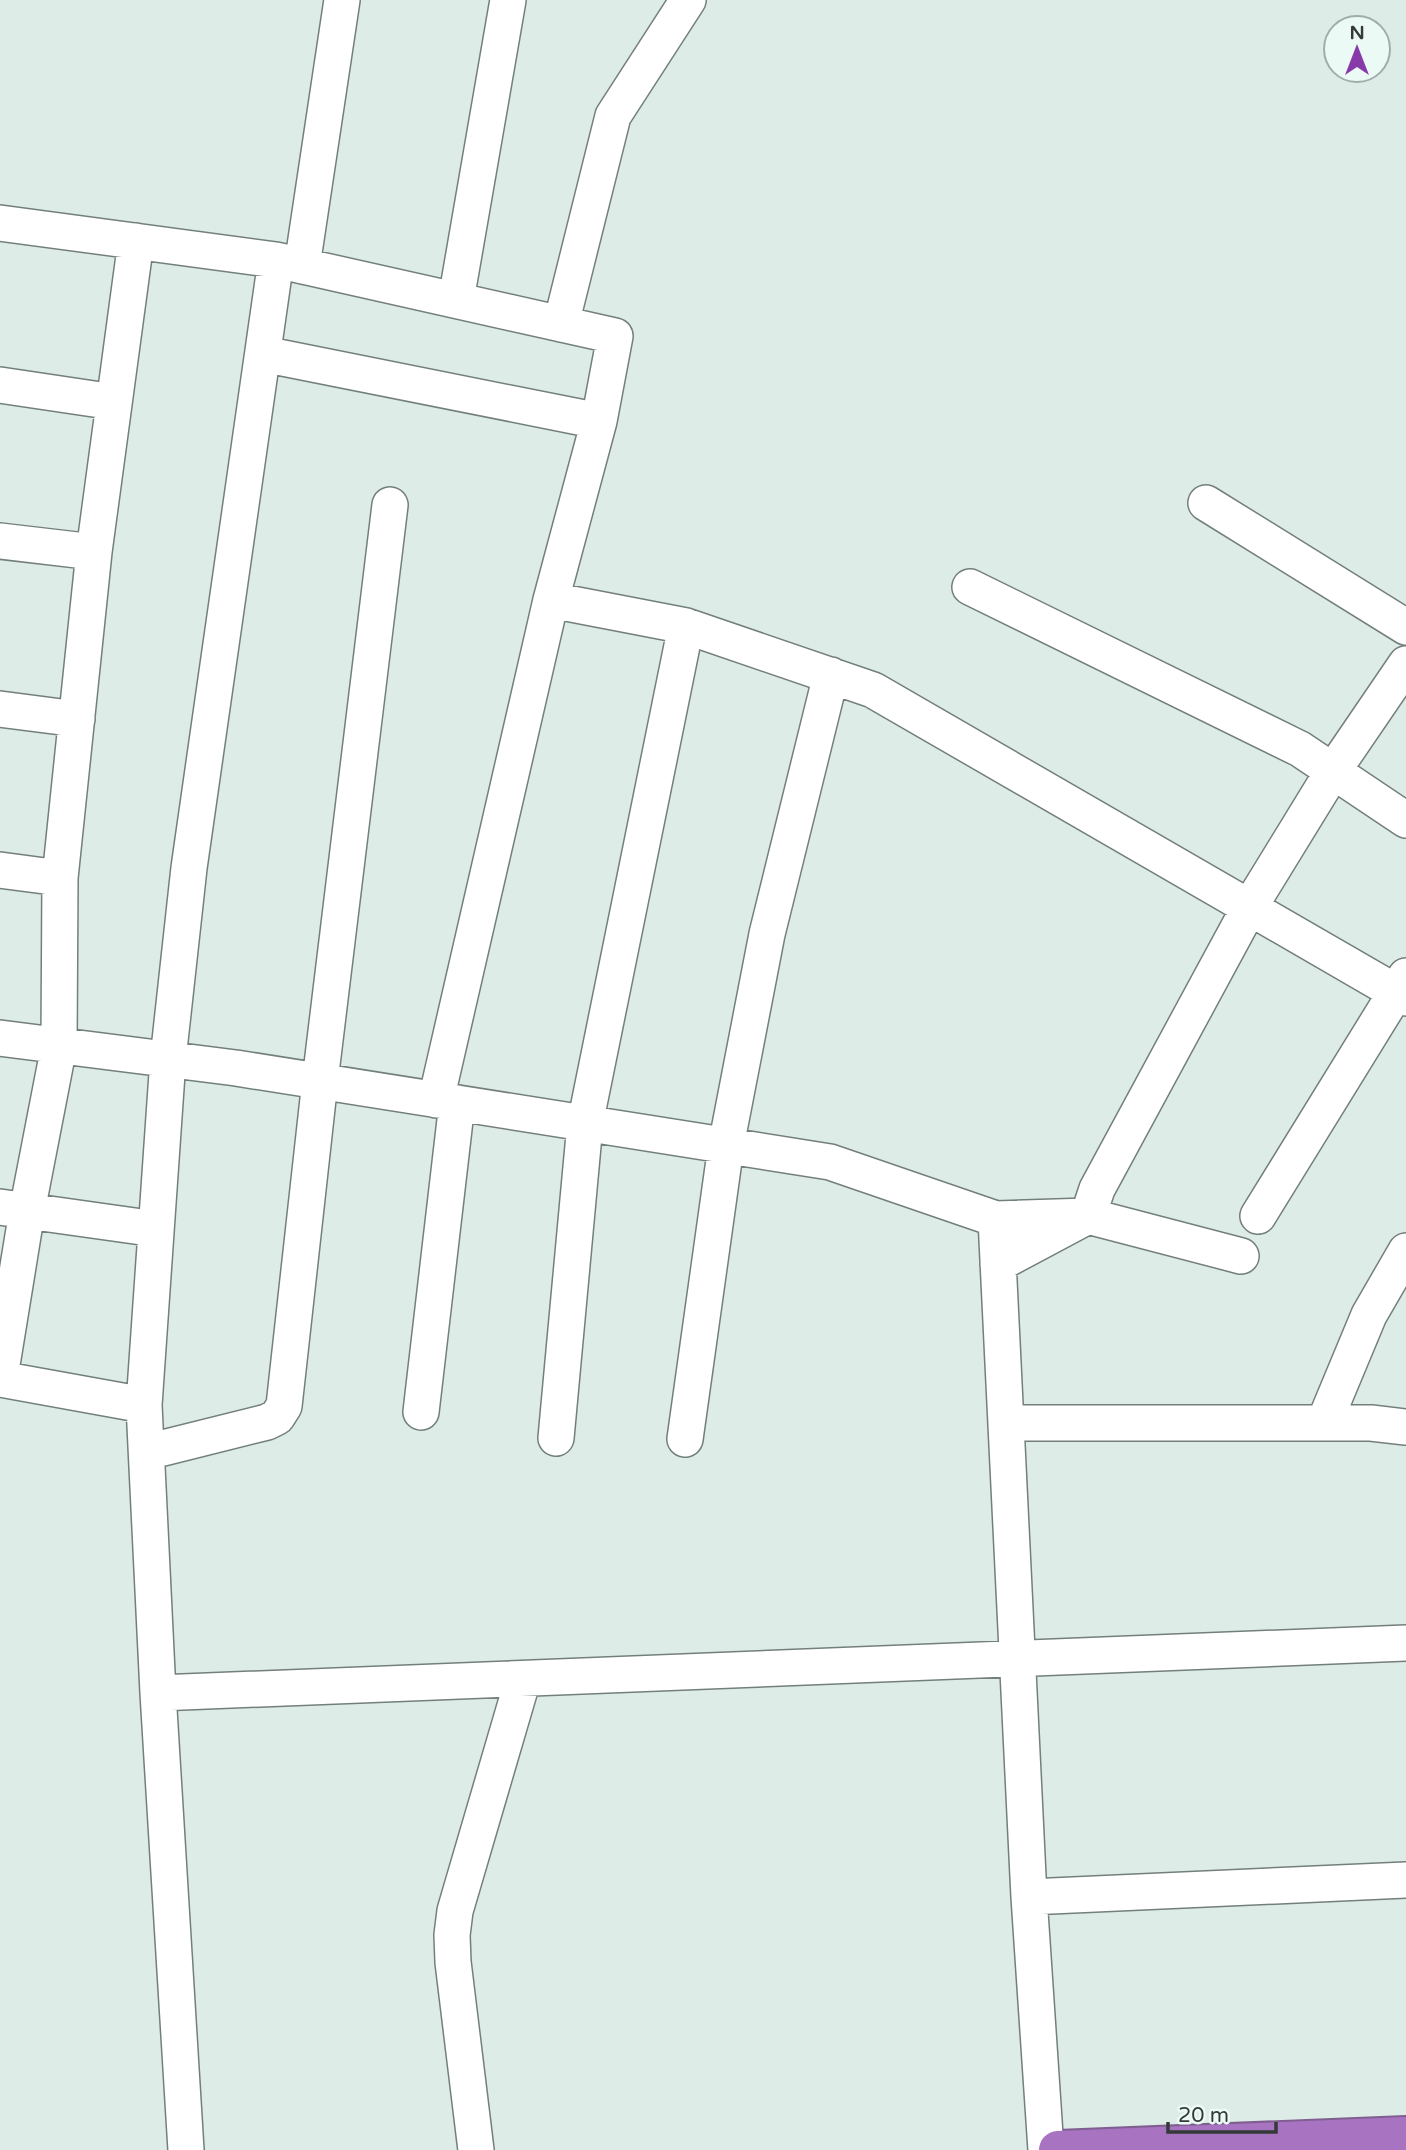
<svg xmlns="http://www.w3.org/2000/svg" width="1406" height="2150" font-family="'Varela Round',sans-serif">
  <rect width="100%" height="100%" fill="#deece7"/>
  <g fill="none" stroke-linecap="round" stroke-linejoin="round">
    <defs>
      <path id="street" d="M0,223L276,260L615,336L599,421L551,600L436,1100
        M302,266L342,0
        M456,300L508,0
        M561,324L613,116L688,0
        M263,354L599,421
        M0,385L114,402
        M1206,503L1406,627
        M0,541L94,552
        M970,587L1300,749L1406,820
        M551,600L686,626L873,690L1406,998
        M0,709L77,719
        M0,870L60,878
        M0,1038L236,1068L830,1162L996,1219L1029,1897L1046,2150
        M0,1207L156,1229
        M1258,1216L1406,976
        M996,1219L1088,1216L1241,1256
        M998,1264L1088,1216L1097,1189L1249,908L1333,771L1406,664
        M0,1377L27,1211L59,1046L60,878L94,552L136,241
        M0,1379L144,1405
        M421,1412L457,1103
        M1006,1423H1371L1406,1427
        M1324,1423L1369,1315L1406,1251
        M556,1438L585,1124L686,626
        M685,1439L726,1146L767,934L831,675
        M147,1452L267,1422L277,1417L284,1406L320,1081L390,505
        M158,1693L1406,1643
        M1029,1897L1406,1880
        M186,2150L158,1693L144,1405L168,1059L189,868L276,260
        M476,2150L453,1962L452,1935L455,1911L523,1679"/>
      <path id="highway" d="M1058,2150L1406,2136"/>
    </defs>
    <use href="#street" stroke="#737f7b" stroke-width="38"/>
    <use href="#highway" stroke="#7f5f91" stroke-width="42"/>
    <use href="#street" stroke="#fff" stroke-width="35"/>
    <use href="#highway" stroke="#a873c1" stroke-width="38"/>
  </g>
  <g transform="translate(1357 49)"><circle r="33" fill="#ebfaf5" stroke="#a2ada9" stroke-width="2"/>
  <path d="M0-5L12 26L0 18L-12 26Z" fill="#883aaa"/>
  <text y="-10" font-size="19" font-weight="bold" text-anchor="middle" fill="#343a38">N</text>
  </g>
  <path d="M1168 2122v10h108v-10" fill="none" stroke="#343a38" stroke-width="3.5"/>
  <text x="1178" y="2122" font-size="21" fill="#343a38" stroke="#ebfaf5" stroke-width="5" paint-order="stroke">20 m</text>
</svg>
